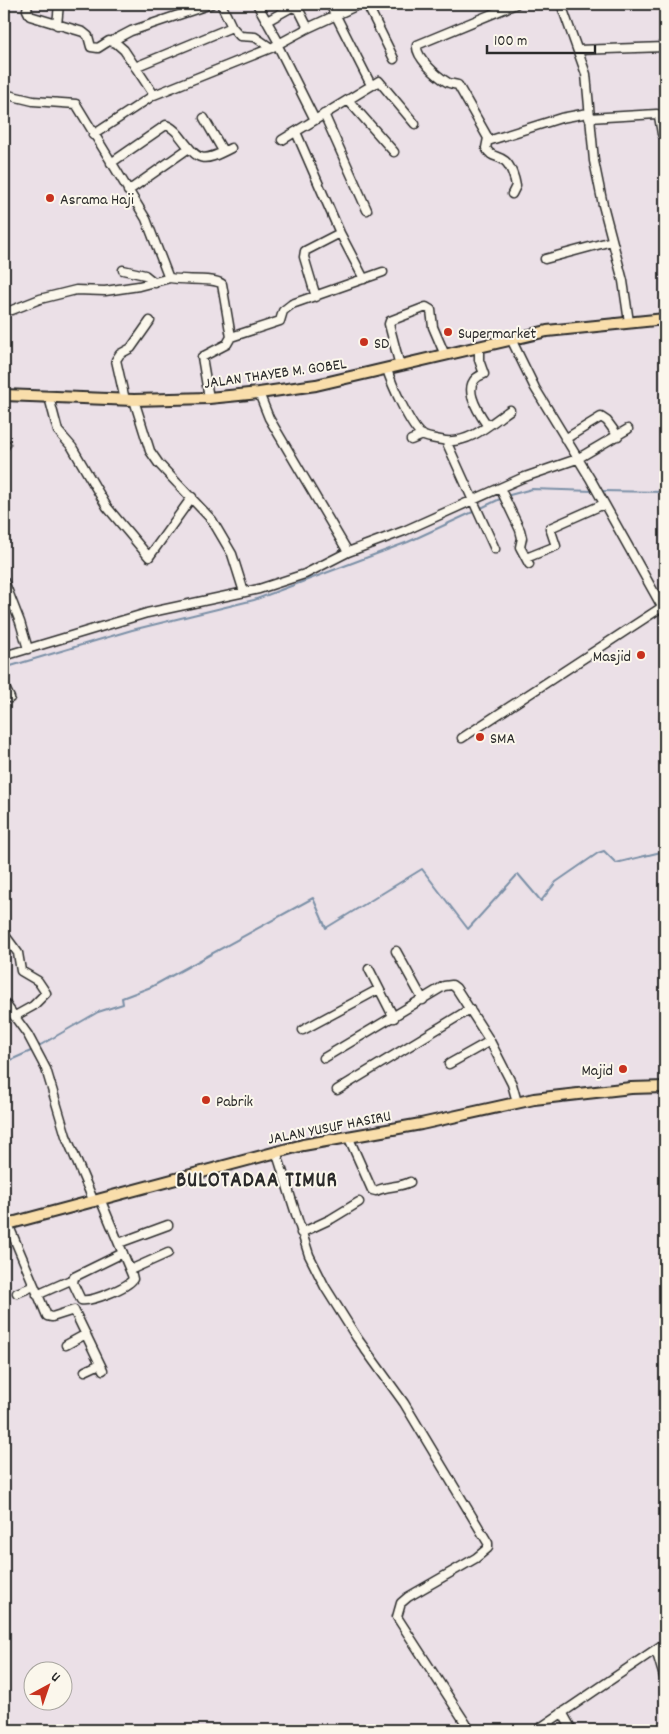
<svg xmlns="http://www.w3.org/2000/svg" width="669" height="1734" font-family="Dekko,sans-serif">
  <rect width="100%" height="100%" fill="#ebe0e7"/>
  <filter id="ink" filterUnits="userSpaceOnUse"><feTurbulence type="fractalNoise" baseFrequency=".02" numOctaves="2"/><feDisplacementMap in="SourceGraphic" scale="10" xChannelSelector="R" yChannelSelector="G"/><feConvolveMatrix kernelMatrix="1 2 1 2 8 2 1 2 1" color-interpolation-filters="sRGB"/></filter>
  <g filter="url(#ink)">
    <g fill="none" stroke-linecap="round" stroke-linejoin="round">
      <path stroke="#7b90a7" stroke-width="2" d="M600,491L665,492
        M506,496L532,489L593,491
        M479,509L502,498
        M4,668L132,630L254,600L408,542L475,511
        M37,1047L98,1012L123,1004L122,998L151,987L313,898L326,928L422,869L468,929L518,874L541,901L556,882L598,853L604,851L616,863L665,851
        M4,1063L33,1050"/>
      <defs>
        <path id="minor" d="M28,4L27,10L30,16L83,32L88,36L91,47L98,48L109,41L116,43L124,50L154,95L271,48L308,28L360,4
          M257,4L279,43
          M330,4L371,85
          M367,4L394,59
          M516,4L417,45C415,57 437,76 447,82C450,84 454,84 458,85L488,138L491,140L561,118L588,113
          M561,4L586,74L594,161L603,205L623,281L629,322
          M267,21L292,7L299,10L308,28
          M57,25L59,4
          M232,27L240,36L255,37L271,48
          M112,41L131,31L211,4
          M277,44L315,120
          M578,50L665,47
          M135,67L232,27L221,4
          M4,94L33,101L76,104L146,219L168,276L170,278C183,281 214,277 222,284L231,337L280,321L283,311L292,304L383,272
          M348,100L394,152
          M324,114L367,210
          M204,118L223,151
          M589,118L657,114L659,116L662,134L665,135
          M296,132L340,233L364,279
          M93,135L154,95
          M488,138L486,148C491,158 498,155 505,161C511,166 515,179 516,186L512,194
          M282,140L379,81L415,124
          M111,163L166,125C172,127 175,130 179,135C199,161 200,164 231,148
          M128,191L189,148
          M545,259L612,241
          M123,270L145,275L155,283
          M316,297L304,257L305,251L340,233
          M12,310L40,299L76,290L105,291L139,286L170,278
          M512,341L535,388L591,480L665,612
          M479,348V360L484,374C458,382 478,412 487,425
          M400,366L389,324L390,321L426,307L431,310L433,327L445,355
          M387,369C391,383 411,428 422,435C429,439 439,439 446,441L495,549
          M259,393L269,418L348,552
          M49,397L58,431L72,447L107,507L149,557L192,497
          M209,398L202,357L227,344L231,337
          M125,400L116,360L120,354L131,348L150,321
          M134,400L150,451L159,464L212,520L232,554L244,592
          M565,439L601,417L607,421L618,436
          M411,440L423,435
          M446,441C471,443 491,423 510,410
          M4,447L6,444
          M500,488L520,530L522,538L520,547L529,564
          M526,558L556,546L550,528L604,504
          M4,581L20,622L28,649
          M4,656L147,613L259,589L305,574L348,552L404,531L522,478L577,459L628,429
          M4,686L10,698
          M462,738L662,607
          M4,934L18,953L21,971L38,981L46,993L33,1006L15,1016
          M396,951L423,1000
          M369,969L394,1018
          M4,1002L28,1035L46,1069L66,1136L94,1202
          M303,1030L379,989
          M490,1041L512,1084L517,1102
          M324,1058L444,986L452,985L456,988L490,1041L449,1064
          M337,1090L470,1009
          M348,1136L372,1190L376,1191C388,1185 398,1188 410,1182
          M276,1151L309,1255L325,1287L357,1338L404,1403L488,1543V1548L476,1558L408,1597L401,1603L397,1617L470,1730
          M101,1201L132,1275L133,1279C127,1288 91,1302 81,1300L73,1283L74,1277L123,1253
          M8,1224L47,1316L52,1317L74,1310L103,1370
          M301,1233L331,1219L359,1202
          M119,1243L168,1225
          M130,1270L168,1253
          M17,1293L34,1286
          M37,1295L73,1279
          M66,1345L86,1334
          M85,1371L100,1364
          M656,1650L665,1680
          M562,1712L572,1730
          M537,1730L665,1643"/>
        <path id="major" d="M4,395L134,400L209,398L259,393L316,385L547,331L665,319
          M4,1225L303,1145L421,1124L534,1099L631,1088L665,1087"/>
      </defs>
      <use href="#minor" stroke="#2b2b2b" stroke-width="11"/>
      <use href="#major" stroke="#2b2b2b" stroke-width="14"/>
      <use href="#minor" stroke="#fbf7ec" stroke-width="8"/>
      <use href="#major" stroke="#f9deab" stroke-width="10"/>
    </g>
  </g>
  <g fill="#c8321e" stroke="#fbf7ec" stroke-width="2">
    <circle cx="50" cy="198" r="5"/>
    <circle cx="448" cy="332" r="5"/>
    <circle cx="364" cy="342" r="5"/>
    <circle cx="641" cy="655" r="5"/>
    <circle cx="480" cy="737" r="5"/>
    <circle cx="623" cy="1069" r="5"/>
    <circle cx="206" cy="1100" r="5"/>
  </g>
  <g text-anchor="middle" stroke-width="4" stroke-linejoin="round" paint-order="stroke">
    <g font-size="16" fill="#2b2b2b" stroke="#fbf7ec" text-anchor="start">
      <text x="60" y="204">Asrama Haji</text>
      <text x="458" y="338">Supermarket</text>
      <text x="374" y="348">SD</text>
      <text x="631" y="661" text-anchor="end">Masjid</text>
      <text x="490" y="743">SMA</text>
      <text x="613" y="1075" text-anchor="end">Majid</text>
      <text x="216" y="1106">Pabrik</text>
    </g>
    <g font-size="16" fill="#2b2b2b" stroke="#fbf7ec">
      <text transform="translate(275 372) rotate(-8)" y="6">JALAN THAYEB M. GOBEL</text>
      <text transform="translate(329 1126) rotate(-11)" y="6">JALAN YUSUF HASIRU</text>
    </g>
    <g font-size="21" font-weight="bold" letter-spacing="1" fill="#2b2b2b" stroke="#fbf7ec">
      <text x="257" y="1186">BULOTADAA TIMUR</text>
    </g>
  </g>
  <rect width="669" height="1734" fill="none" stroke="#fbf7ec" stroke-width="20"/>
  <rect x="10" y="10" width="649" height="1714" fill="none" stroke="#2b2b2b" stroke-width="2" filter="url(#ink)"/>
  <g transform="translate(48 1686) rotate(40)"><circle r="24" fill="#fbf7ec" stroke="#a8a59f"/>
  <path d="M0-4L9 19L0 12L-9 19Z" fill="#c8321e"/>
  <text y="-8" font-size="14" font-weight="bold" text-anchor="middle" fill="#2b2b2b">U</text>
  </g>
  <path d="M487 45v8h108v-8" fill="none" stroke="#2b2b2b" stroke-width="2.5"/>
  <text x="494" y="45" font-size="15" fill="#2b2b2b" stroke="#fbf7ec" stroke-width="4" paint-order="stroke">100 m</text>
</svg>
